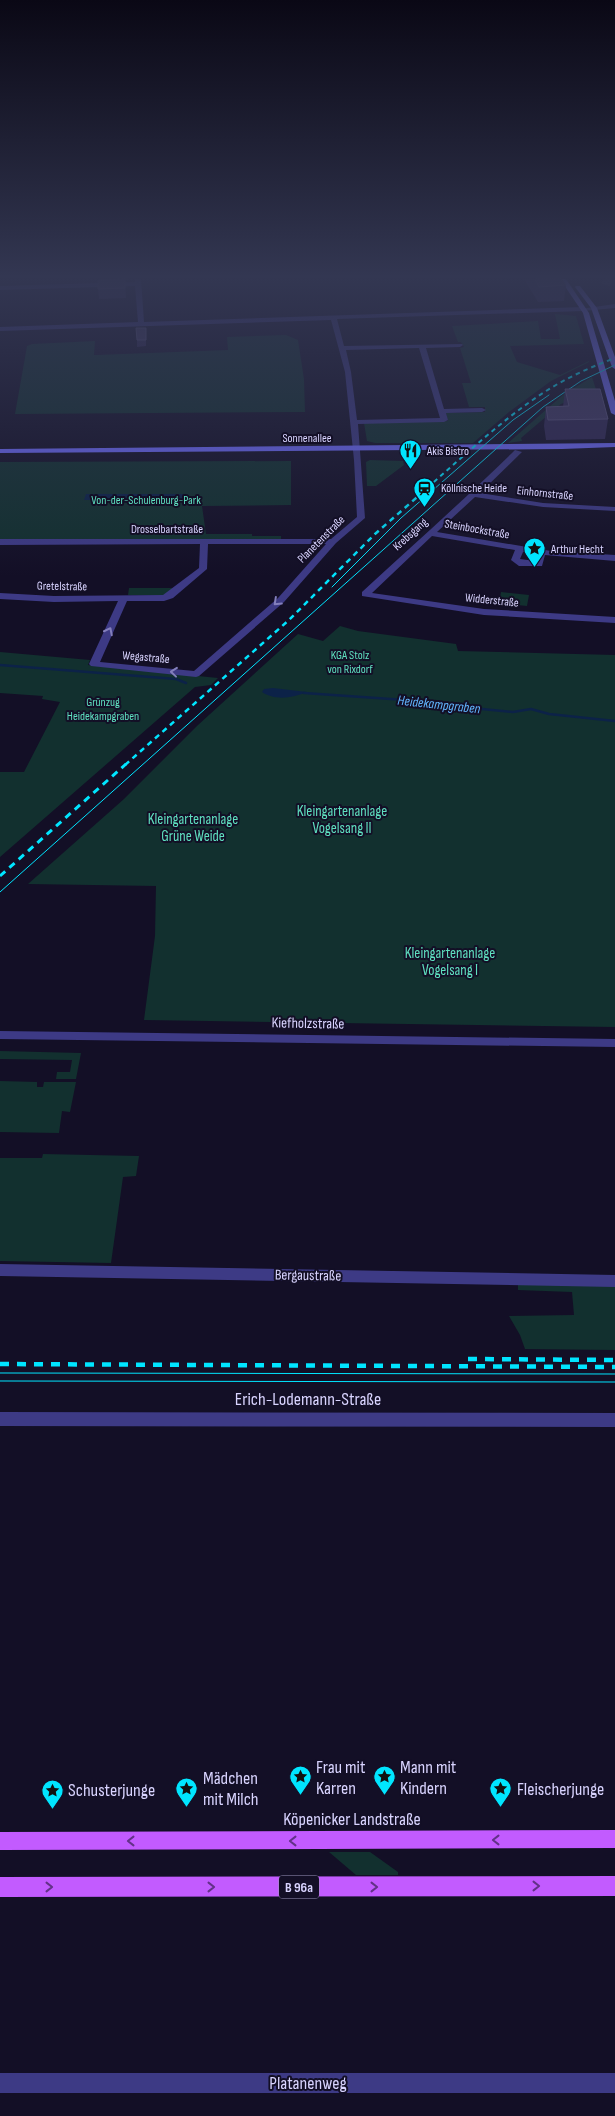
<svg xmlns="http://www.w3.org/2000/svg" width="615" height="2116" font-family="'Sofia Sans Condensed',sans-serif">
  <rect width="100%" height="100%" fill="#130f26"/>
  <path fill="#12302f" d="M555,314L576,316L584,344L510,346L517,362L560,375L589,361V362L551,381L509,412L473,443H375L367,441L364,423L448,421L446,413L485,412V407H469L462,383H471L460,348L464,347L461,342H458L452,326L538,321L541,339H560Z
    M286,335L298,340L304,379L305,412L15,414L27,346L32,344L95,341L94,355H96L228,350L227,337Z
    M592,377L600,402L578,397L561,404L521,438L522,441L508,443L564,394Z
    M370,460L403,461L404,465L376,486H367L366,462Z
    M291,461V505L202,506L206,534H252V536H281V539L0,540V462Z
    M129,588H175L165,595H128Z
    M501,592L529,595L527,606L499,603Z
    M340,626L358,631L456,644L458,651L615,655V1027L144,1020L155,936L156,886L28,884L124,799L198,725L298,634L323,641Z
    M0,652L90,660L88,665L218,678L211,685L195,687L0,857V772H24L60,702L42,699L43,696L0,693Z
    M0,1051L81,1053L76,1079H56L57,1072H70L72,1060L0,1059Z
    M0,1081L37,1082V1087H43L44,1082H76L70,1112L62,1111L59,1133L0,1132Z
    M43,1154L139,1156L136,1176L123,1177L111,1263L0,1261V1158H42Z
    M518,1284L615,1286V1350L525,1349L520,1335L509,1316L574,1315L572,1292L518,1290Z
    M329,1852H370L398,1872V1875H356Z"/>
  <path fill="#0c2248" d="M86,494H185L184,500H84Z
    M273,688L307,692C293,698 275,701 262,692L264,689Z"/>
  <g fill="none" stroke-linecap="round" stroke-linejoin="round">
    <path stroke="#0c2248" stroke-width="2.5" d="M0,665L176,679L186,683
      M304,693L420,701L441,705L513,712L531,709L549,714L615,721"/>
    <path stroke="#312d47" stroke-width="9" stroke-dasharray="9 4.5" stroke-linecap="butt" d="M603,279L615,284"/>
    <path fill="#3d3a85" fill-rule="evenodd" d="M135,279H141L144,322L583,307L586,309L583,311L337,319L344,346L462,344L463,345L460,347L426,348L444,409L482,408L486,410L482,412L446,413L448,420L444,422L358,424L365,518L336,543L284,602L199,676L196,677L91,666L89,664L118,601L54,602L0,599V593L54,596L163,595L199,568L200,544L0,545V539H331L357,517L354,460L345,372L331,320L0,331V327L138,322L135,286L0,290V286L135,282ZM419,348L440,418L357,420L351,372L346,350ZM208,544H326L278,598L194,671L100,662L127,601H164L173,598L207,569Z
      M515,450L522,452L480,493L543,503L615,507V511L543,507L475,497L437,532L551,551L615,555V561L545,555L542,566H519L511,560L515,550L432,536L372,593L484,609L615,617V623L484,615L362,596V592C414,544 465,499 515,450ZM523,552L537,554L535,561L520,559Z
      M0,1264L615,1275V1287L0,1276Z
      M0,1412L615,1413V1427L0,1426Z
      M0,2073H615V2093H0Z"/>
    <path fill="#3d3a85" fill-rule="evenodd" d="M615,304V308L583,311L580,309Z
      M0,1031L615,1039V1047L0,1039Z"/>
    <path fill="#6f6bff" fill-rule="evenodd" d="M560,279H566L589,313L615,401V415L611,413L583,313Z
      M576,286H580L597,308L615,357V369L612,367L591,308L575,287Z
      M615,443V447L562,449L0,453V449Z"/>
    <path fill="#c25bff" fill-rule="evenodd" d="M615,1830V1848L0,1850V1832Z
      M615,1876V1896L0,1897V1877Z"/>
    <path stroke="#00e5ff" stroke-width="1" d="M332,587L401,518L513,420L549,395
      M0,892L543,407L581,381L615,365
      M0,1373L615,1374
      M0,1381L615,1382"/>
    <path stroke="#00e5ff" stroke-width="2" stroke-dasharray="4.5 4" stroke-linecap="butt" d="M421,493C462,458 501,420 546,391C568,377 591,367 615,358"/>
    <path stroke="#00e5ff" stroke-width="2.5" stroke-dasharray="5.5 4.5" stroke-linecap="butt" d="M125,765L289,620L375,534L423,492"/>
    <path stroke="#00e5ff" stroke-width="3" stroke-dasharray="7 5.5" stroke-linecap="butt" d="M0,876L126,764"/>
    <path stroke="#00e5ff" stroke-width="4.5" stroke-dasharray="9 8" stroke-linecap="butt" d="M468,1359L615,1360
      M0,1364L615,1367"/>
  </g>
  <path fill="#312854" d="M125,279L126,298L99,299L98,289Z
    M524,279H561L566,285L564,301L538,302Z
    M146,335V346L137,347V340Z
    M565,389L608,419L605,439L546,440L544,426L546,407H563Z"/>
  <path fill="#433a66" stroke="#5a527e" d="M125,279V288L98,289V280Z
    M535,279H561L566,285L539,287Z
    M136,328H146V340H137Z
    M565,389H600L608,419L548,420L546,407L569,406Z"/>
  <defs><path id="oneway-chevron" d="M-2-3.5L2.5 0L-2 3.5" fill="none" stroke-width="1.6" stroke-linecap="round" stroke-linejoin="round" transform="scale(1.25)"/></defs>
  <g stroke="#837fbc">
    <use href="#oneway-chevron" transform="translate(277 602) rotate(137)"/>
    <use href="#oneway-chevron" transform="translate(109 631) rotate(-63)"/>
    <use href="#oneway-chevron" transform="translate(174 672) rotate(-174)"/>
  </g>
  <g stroke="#623188">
    <use href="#oneway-chevron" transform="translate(496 1840) rotate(180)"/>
    <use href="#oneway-chevron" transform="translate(131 1841) rotate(180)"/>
    <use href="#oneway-chevron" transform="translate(293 1841) rotate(180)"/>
    <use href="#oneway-chevron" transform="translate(536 1886)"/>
    <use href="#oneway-chevron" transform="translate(49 1887)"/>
    <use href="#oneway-chevron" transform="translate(211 1887)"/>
    <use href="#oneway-chevron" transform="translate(374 1887)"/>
  </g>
  <linearGradient id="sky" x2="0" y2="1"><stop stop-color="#0a0815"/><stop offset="0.48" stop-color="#333752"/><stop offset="1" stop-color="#333752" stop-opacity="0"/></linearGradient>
  <rect width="615" height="576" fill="url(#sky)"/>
  <defs>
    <symbol id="restaurant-pin" viewBox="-11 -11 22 30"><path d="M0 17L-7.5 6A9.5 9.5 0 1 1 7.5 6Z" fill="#00e5ff" stroke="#130f26"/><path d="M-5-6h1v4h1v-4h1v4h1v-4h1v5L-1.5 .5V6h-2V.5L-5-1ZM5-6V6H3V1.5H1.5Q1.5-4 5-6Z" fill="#111"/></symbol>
    <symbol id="station-pin" viewBox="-11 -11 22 30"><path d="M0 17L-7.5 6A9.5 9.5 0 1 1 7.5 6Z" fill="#00e5ff" stroke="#130f26"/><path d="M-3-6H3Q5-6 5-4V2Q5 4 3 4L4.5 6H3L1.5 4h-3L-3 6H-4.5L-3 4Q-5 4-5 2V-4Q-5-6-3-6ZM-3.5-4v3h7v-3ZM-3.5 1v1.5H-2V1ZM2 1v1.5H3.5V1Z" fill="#111"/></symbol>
    <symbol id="sight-pin" viewBox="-11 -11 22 30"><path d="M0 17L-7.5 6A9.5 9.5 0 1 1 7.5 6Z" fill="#00e5ff" stroke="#130f26"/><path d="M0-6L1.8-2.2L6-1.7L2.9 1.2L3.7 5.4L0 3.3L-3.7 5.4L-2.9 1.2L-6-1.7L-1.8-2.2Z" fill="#111"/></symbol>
  </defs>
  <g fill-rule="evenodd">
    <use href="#restaurant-pin" x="398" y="438" width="25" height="34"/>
    <use href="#station-pin" x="412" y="476" width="25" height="34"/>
    <use href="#sight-pin" x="522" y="536" width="25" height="34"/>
    <use href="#sight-pin" x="288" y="1764" width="25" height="34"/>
    <use href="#sight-pin" x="372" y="1764" width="25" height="34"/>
    <use href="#sight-pin" x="174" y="1776" width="25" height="34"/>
    <use href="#sight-pin" x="488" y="1776" width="25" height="34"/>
    <use href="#sight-pin" x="40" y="1778" width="25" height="34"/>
  </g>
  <g text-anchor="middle" stroke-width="4" stroke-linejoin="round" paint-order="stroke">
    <g font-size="12" fill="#d9d4ff" stroke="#130f26">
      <text x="307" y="442">Sonnenallee</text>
      <text transform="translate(545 493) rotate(6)" y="4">Einhornstraße</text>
      <text x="167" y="533">Drosselbartstraße</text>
      <text transform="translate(477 529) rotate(10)" y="4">Steinbockstraße</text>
      <text transform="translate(410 534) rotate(-42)" y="4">Krebsgang</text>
      <text transform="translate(321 539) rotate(-45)" y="4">Planetenstraße</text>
      <text transform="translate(62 586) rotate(1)" y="4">Gretelstraße</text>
      <text transform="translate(492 600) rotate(6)" y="4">Widderstraße</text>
      <text transform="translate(146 657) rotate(5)" y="4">Wegastraße</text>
    </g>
    <g font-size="12" fill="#d9d4ff" stroke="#130f26" text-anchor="start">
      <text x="427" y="455">Akis Bistro</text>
      <text x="441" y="492">Köllnische Heide</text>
      <text x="551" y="553">Arthur Hecht</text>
    </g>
    <g font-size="12" fill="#5fe0c0" stroke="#130f26">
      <text x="146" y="504">Von-der-Schulenburg-Park</text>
      <text x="350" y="659">KGA Stolz<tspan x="350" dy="14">von Rixdorf</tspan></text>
      <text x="103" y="706">Grünzug<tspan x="103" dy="14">Heidekampgraben</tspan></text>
    </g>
    <g font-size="14" font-style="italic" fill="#62b6ff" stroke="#130f26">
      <text transform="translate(439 704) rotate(6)" y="5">Heidekampgraben</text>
    </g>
    <rect fill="#130f26" stroke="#9e99be" stroke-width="1" x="279" y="1875.5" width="40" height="23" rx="4"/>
    <g font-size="14" font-weight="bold" fill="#d9d4ff">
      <text x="299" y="1892">B 96a</text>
    </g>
    <g font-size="15" fill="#5fe0c0" stroke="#130f26">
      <text x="342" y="816">Kleingartenanlage<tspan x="342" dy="17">Vogelsang II</tspan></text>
      <text x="193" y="824">Kleingartenanlage<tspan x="193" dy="17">Grüne Weide</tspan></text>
      <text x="450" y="958">Kleingartenanlage<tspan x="450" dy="17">Vogelsang I</tspan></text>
    </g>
    <g font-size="15" fill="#d9d4ff" stroke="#130f26">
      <text transform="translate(308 1023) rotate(1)" y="5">Kiefholzstraße</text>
      <text transform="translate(308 1275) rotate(1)" y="5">Bergaustraße</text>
    </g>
    <g font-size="18" fill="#d9d4ff" stroke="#130f26">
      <text x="308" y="1405">Erich-Lodemann-Straße</text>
      <text x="352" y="1825">Köpenicker Landstraße</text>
      <text x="308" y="2089">Platanenweg</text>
    </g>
    <g font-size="18" fill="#d9d4ff" stroke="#130f26" text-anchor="start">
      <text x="316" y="1773">Frau mit<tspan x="316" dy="21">Karren</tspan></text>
      <text x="400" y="1773">Mann mit<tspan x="400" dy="21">Kindern</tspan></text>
      <text x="203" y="1784">Mädchen<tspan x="203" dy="21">mit Milch</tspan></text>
      <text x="517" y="1795">Fleischerjunge</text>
      <text x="68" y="1796">Schusterjunge</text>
    </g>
  </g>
</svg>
